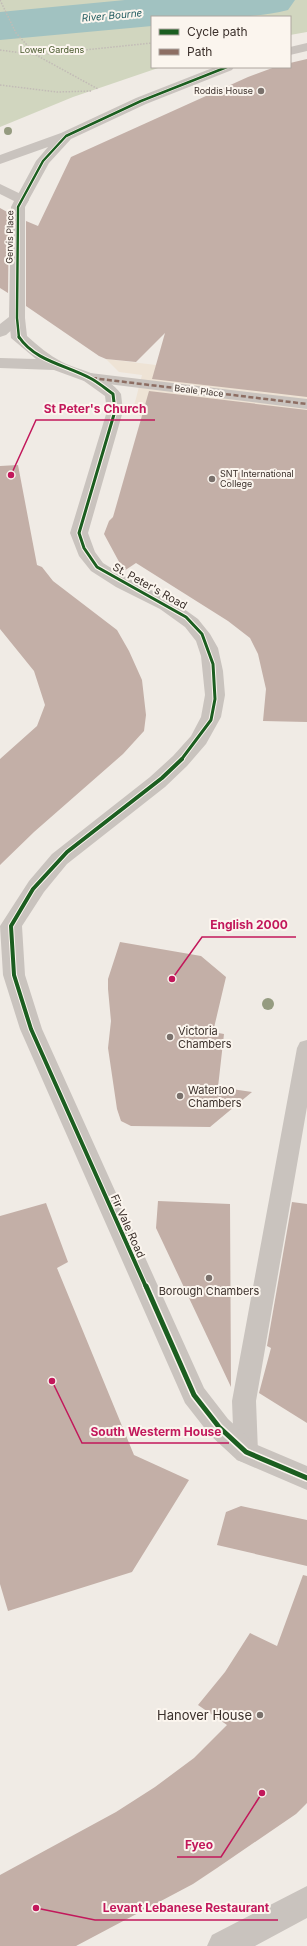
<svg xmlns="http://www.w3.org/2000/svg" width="307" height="1946" font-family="Inter,sans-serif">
  <rect width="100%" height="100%" fill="#f0ebe5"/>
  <path fill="#d1d6bf" d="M0,0H307V32L290,35V17H152V67H161L73,97L0,127Z"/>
  <path fill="#eee3d5" d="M106,359L307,383V417L186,400L141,417L133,410L142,375L119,372Z"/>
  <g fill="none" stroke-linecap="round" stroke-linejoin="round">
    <path fill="#a1c2c1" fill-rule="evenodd" d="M125,0H295L288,10C244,21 197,17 152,17V26L0,40V12Z"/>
  </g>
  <path fill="#c3afa7" d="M307,59V397L152,379L165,333L136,362L106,359L99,356L26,306V221L38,226L71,157L248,77L275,67H290V63Z
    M0,208L9,213L8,293L0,288Z
    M149,391L307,410V722L263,721L266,689L258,654L250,638L228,621L136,563L124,571L104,534L109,521L113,517Z
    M18,465L37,565L42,567L53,581L117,630L129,651L142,680L146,715L144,731L123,754L34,832L0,865V759L37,726L45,705L34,671L0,629V466Z
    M120,942L201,956L226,977L213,1032L224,1034L218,1087L252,1092L210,1127L131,1126L121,1121L117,1109L108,1048L111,1021L108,989V979Z
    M158,1201L230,1204L231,1387L156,1228Z
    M292,1202L307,1204V1423L259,1393L271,1348L267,1346Z
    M46,1203L68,1262L57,1268L134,1455L189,1480L132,1572L8,1611L0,1584V1216Z
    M241,1506L307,1520V1566L217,1545L226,1512Z
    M303,1575L307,1576V1803L296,1814L217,1868L193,1884L76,1946H0V1875L116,1812L155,1787L194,1758L227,1725L198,1705L225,1672L250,1633L277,1646Z"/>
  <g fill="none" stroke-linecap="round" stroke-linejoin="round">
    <path stroke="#c2bbb6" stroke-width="1.5" stroke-dasharray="1.5 1.5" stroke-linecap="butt" d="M0,0L16,33L36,55L98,89
      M0,50L36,55L152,43
      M0,85L57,92L92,91"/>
    <path fill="#c9c3be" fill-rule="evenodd" d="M307,1040V1107L256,1401L258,1452L255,1460L246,1463L237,1460L234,1452L232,1401L297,1048L300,1042Z"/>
    <path fill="#c9c3be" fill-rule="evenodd" d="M90,373L307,399V409L84,381L82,378L84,375Z"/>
    <path fill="#c9c3be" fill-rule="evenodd" d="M307,43V51L290,55V47Z
      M215,67H234L232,70L146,104L71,139L49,163L27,203H17L15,200L36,161L48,147L0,164V155L61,133L136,98Z
      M17,313L23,315L25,318L27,336C38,346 49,355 62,362C81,371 108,375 121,394L123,411L88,533L95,552L103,563L129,579L173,601L198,619L210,634L218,648L223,671L225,695L221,717L206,744L187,766L165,787L67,864L44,892L22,926L25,975L42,1029L204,1388L228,1419L255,1444L307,1466V1490L237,1460L210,1435L185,1403L20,1029L3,975L0,926L29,881L52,854L150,777L173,756L191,736L201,717L205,695L201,656L196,641L185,627L160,609L116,587L91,571L79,556L70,533L107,411L105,396L84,381L54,370L0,368V358L36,359L11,338L9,318L11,315Z
      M307,1886V1918L255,1946H207L212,1935Z"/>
    <path fill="#c9c3be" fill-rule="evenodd" d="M0,184L27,197L29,200L25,207V318L6,335L0,337V324L9,317L11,207L14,201L0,194Z"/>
    <path stroke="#8d6e63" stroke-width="2.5" stroke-dasharray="5 2.5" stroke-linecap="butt" d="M92,378L307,404"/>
    <defs>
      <path id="cycleway-far3" d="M19,338L17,318L18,207L43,161L66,136L141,101L227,67"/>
      <path id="cycleway-far2" d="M19,337C35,361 66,365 90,378C98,382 106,389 113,394L115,411L79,533L84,548L97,567L186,617L202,634L213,664L215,699L211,720L181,760"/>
      <path id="cycleway-far1" d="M146,1287L31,1029L14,975L11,926L33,889L67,852L162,778L182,759"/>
      <path id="cycleway" d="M146,1286L194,1395L219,1427L246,1452L307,1478"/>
    </defs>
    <use href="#cycleway-far3" stroke="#fbf5ee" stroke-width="4"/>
    <use href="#cycleway-far2" stroke="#fbf5ee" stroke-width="5"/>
    <use href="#cycleway-far1" stroke="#fbf5ee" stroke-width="6"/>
    <use href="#cycleway" stroke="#fbf5ee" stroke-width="8"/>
    <use href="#cycleway-far3" stroke="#1b5e20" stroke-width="2.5"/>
    <use href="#cycleway-far2" stroke="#1b5e20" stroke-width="3"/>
    <use href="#cycleway-far1" stroke="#1b5e20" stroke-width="4"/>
    <use href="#cycleway" stroke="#1b5e20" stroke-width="5"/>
  </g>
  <g fill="#959b80">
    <circle cx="8" cy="131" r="4"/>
    <circle cx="268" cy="1004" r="6"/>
  </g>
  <g fill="#7a716c" stroke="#fbf5ee" stroke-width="1.5">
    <circle cx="261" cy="91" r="4"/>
    <circle cx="212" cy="479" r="4"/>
    <circle cx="170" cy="1037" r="4"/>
    <circle cx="180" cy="1096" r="4"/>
    <circle cx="209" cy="1278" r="4"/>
    <circle cx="260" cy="1715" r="4"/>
  </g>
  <g text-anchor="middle" stroke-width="4" stroke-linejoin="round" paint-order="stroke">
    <g font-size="9" fill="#4a5a2e" stroke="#fbf5ee">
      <text x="52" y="53">Lower Gardens</text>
    </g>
    <g font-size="9" fill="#3b302b" stroke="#fbf5ee" text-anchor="end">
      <text x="253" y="94">Roddis House</text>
      <text x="220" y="477" text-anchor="start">SNT International<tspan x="220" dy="10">College</tspan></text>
    </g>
    <g font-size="9" fill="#3b302b" stroke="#fbf5ee">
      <text transform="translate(10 237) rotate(-89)" y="3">Gervis Place</text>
      <text transform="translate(199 391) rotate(7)" y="3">Beale Place</text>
    </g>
    <g font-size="10" font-style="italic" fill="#1f5a5e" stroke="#fbf5ee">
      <text transform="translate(112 15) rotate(-5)" y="4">River Bourne</text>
    </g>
    <g font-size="11" fill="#3b302b" stroke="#fbf5ee">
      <text transform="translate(150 586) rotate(29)" y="4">St. Peter's Road</text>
      <text transform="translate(128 1226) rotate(66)" y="4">Fir Vale Road</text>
    </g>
    <g font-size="11" fill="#3b302b" stroke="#fbf5ee" text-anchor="start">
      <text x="178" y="1035">Victoria<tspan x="178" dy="13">Chambers</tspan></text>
      <text x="188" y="1094">Waterloo<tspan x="188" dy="13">Chambers</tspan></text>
      <text x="209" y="1295" text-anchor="middle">Borough Chambers</text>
    </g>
    <g font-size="13" fill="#3b302b" stroke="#fbf5ee" text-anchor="end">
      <text x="252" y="1720">Hanover House</text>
    </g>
  </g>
  <path fill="none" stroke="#c2185b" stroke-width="1.5" d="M11 475L36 420H155M172 979L202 937H296M52 1381L82 1443H229M262 1793L221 1857H177M36 1908L95 1920H278"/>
  <g fill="#c2185b" stroke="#fbf5ee" stroke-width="1.5">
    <circle cx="11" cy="475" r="4"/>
    <circle cx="172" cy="979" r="4"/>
    <circle cx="52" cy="1381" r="4"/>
    <circle cx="262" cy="1793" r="4"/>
    <circle cx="36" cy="1908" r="4"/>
  </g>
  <g font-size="12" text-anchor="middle" font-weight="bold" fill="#c2185b" stroke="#fbf5ee" stroke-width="4" stroke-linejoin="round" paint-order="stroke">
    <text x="95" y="413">St Peter's Church</text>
    <text x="249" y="929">English 2000</text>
    <text x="156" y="1436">South Westerm House</text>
    <text x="199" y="1849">Fyeo</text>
    <text x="186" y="1912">Levant Lebanese Restaurant</text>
  </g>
  <rect x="151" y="16" width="140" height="52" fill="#fbf5ee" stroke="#aea6a0"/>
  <rect x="159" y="29" width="20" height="6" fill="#1b5e20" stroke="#aea6a0"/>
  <text x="187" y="36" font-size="12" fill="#3b302b">Cycle path</text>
  <rect x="159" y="49" width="20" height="6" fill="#8d6e63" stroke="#aea6a0"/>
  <text x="187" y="56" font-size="12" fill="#3b302b">Path</text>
</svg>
